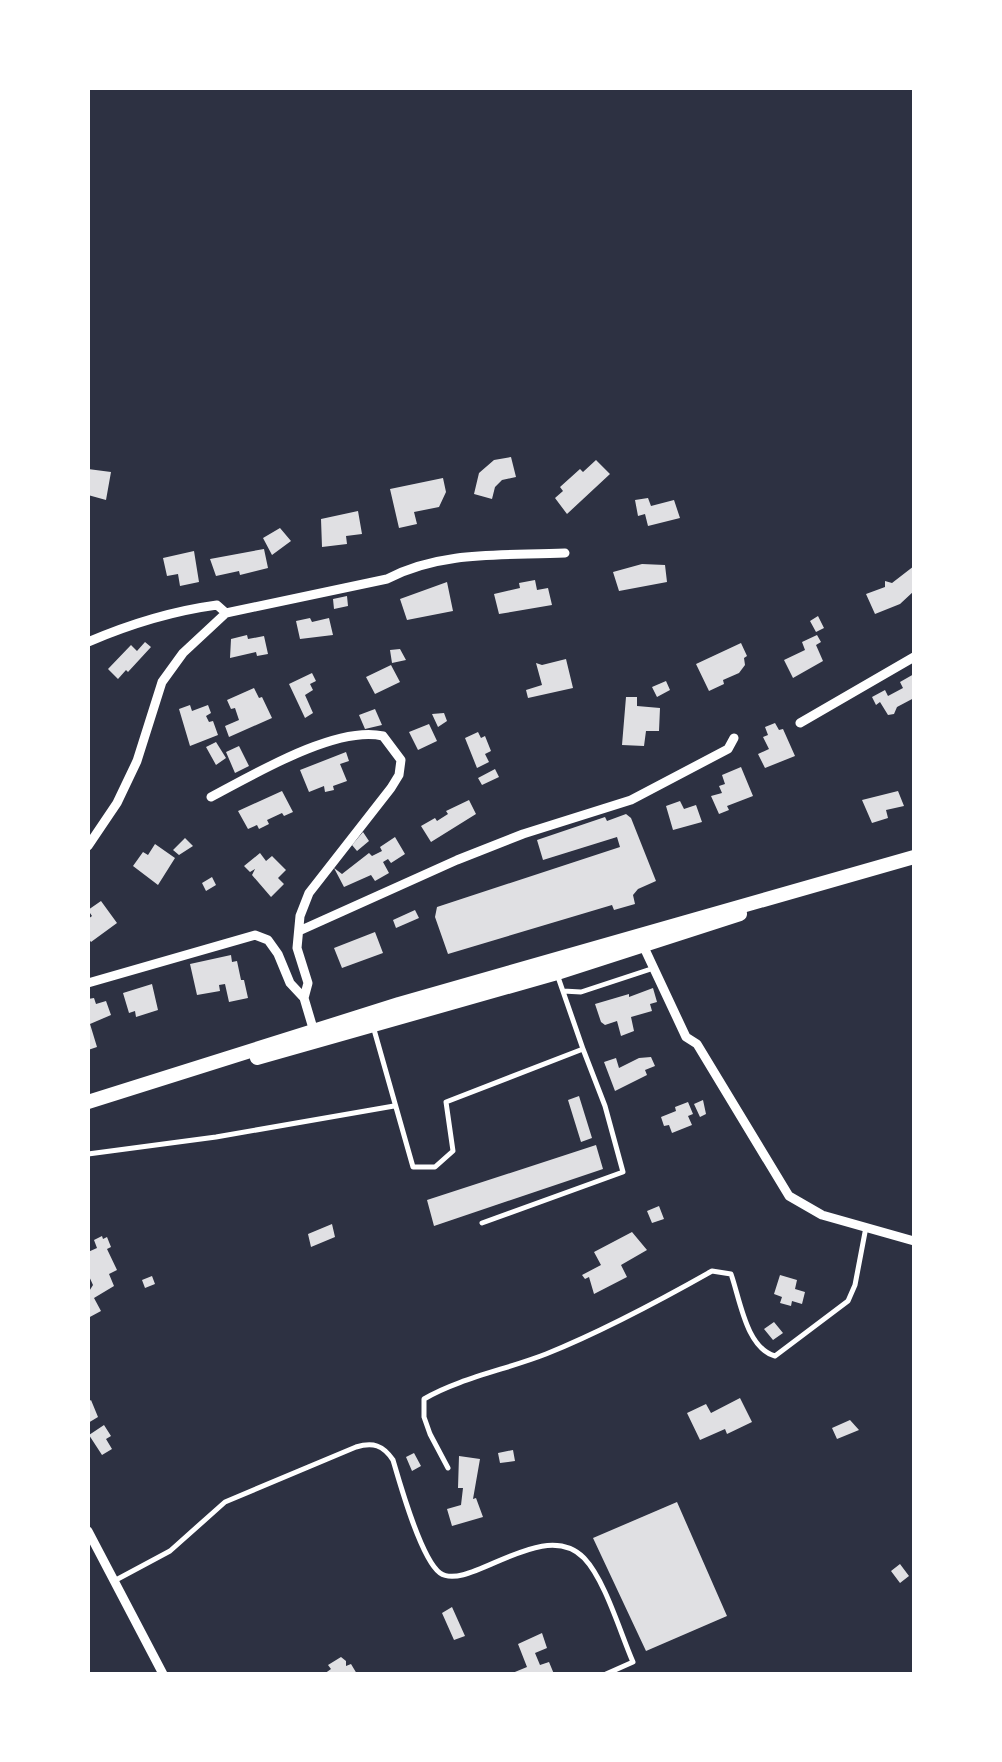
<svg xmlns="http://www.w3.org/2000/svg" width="1002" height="1762" font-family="Poppins,sans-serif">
  <rect width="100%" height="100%" fill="#2d3142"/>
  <path fill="#e0e0e3" d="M511,457L516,477L502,480L495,487L492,499L474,494L479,473L494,460Z
    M596,460L610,474L567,514L555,498L563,491L560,487L580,469L583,472Z
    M88,469L111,472L106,500L88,495Z
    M443,478L446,492L439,507L414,512L417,524L399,528L390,489Z
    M648,498L651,506L674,500L680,518L648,526L645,514L638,516L635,500Z
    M358,511L362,534L346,536L347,544L322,547L321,519Z
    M280,528L291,541L272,555L263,538Z
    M264,549L268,568L240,575L239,571L216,576L210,559Z
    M194,551L199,582L180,586L178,574L167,576L163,558Z
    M642,564L665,565L667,582L619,591L613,572Z
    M914,566V591L900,604L875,614L866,594L885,587V581L892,583Z
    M535,580L537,590L548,588L552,605L499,614L494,594L520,588L519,583Z
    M447,582L453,611L407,620L400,599Z
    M347,596L348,606L334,609L333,599Z
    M818,616L824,628L816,632L810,621Z
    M310,618L312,622L329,618L333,635L300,639L296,621Z
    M247,635L248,639L264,636L268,654L257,656L256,652L230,658L231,639Z
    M817,635L821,642L816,645L823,661L793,678L784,660L805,650L802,642Z
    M145,642L151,647L128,672L126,670L118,679L108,669L131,645L137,651Z
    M741,643L747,656L744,658L745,665L739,673L723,680L724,684L709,691L696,664Z
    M400,649L406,660L392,663L390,650Z
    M566,659L573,688L528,698L526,690L542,685L536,663L542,665Z
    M391,665L400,682L375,694L366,677Z
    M312,673L316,681L310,684L313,690L305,695L313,713L305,718L289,684Z
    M914,674V698L897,707L894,714L888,715L880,702L876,705L872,697L885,690L888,696L903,688L900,682Z
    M666,681L670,690L657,697L652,687Z
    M254,688L259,698L262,697L272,718L229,737L225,726L239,720L235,708L231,709L227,700Z
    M626,697H637V706L660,708L659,731H646L644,746L622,745Z
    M190,705L192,711L208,705L211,713L206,716L209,722L213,721L218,735L190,746L179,709Z
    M375,709L382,725L365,729L359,715Z
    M444,713L447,721L438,727L432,714Z
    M775,723L779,730L783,729L795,756L765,768L758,754L769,749L763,737L768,735L765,727Z
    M429,724L437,741L418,750L409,732Z
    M478,732L481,738L485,736L491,751L485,754L489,762L477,768L465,738Z
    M216,742L226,758L216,765L206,747Z
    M239,746L249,766L235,773L226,752Z
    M346,752L349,761L340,764L347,781L333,786L334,790L325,792L324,786L309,792L300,770Z
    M741,767L753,796L727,806L729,810L719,814L711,796L722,793L719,786L725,784L722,775Z
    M495,769L499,777L482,785L478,778Z
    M282,791L293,812L284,816L282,813L267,820L269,824L259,829L257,825L248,829L238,811Z
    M898,791L904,806L886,810L888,818L872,823L862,800Z
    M469,800L476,814L431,842L421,826L435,818L437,821L448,814L446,811Z
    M680,801L684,809L696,805L702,822L673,830L666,806Z
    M626,814L631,818L656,881L638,889L633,895L635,904L614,910L612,905L448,954L435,917L437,907L620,847L617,837L543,860L537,840L605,817L607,821Z
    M363,832L369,841L357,851L352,845Z
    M395,837L405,854L391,863L388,859L383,862L389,873L375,881L371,875L344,887L334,868L342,874L369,853L372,856L382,851L380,847Z
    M185,838L193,846L179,855L173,850Z
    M155,844L175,858L158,885L133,866L143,852L148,855Z
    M260,853L266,861L272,856L286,870L278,878L284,884L271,897L252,875L255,869L250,872L244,866Z
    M212,877L216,885L206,891L202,883Z
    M101,901L117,923L91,942L88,938V919L92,916L88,910Z
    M415,910L419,918L396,928L393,920Z
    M375,932L383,953L342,968L334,948Z
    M231,955L232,962L237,961L241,980H244L248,998L229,1002L225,984L219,985L220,991L197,995L190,964Z
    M152,984L158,1010L136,1017L135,1011L129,1013L123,993Z
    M653,988L657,1002L650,1004L652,1011L631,1017L634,1031L621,1036L617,1021L605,1025L601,1022L595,1004L629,994V997Z
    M94,998L96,1004L106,1001L111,1015L90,1024L97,1047L88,1050V999Z
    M651,1057L655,1066L645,1070L647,1075L615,1091L604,1062L616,1058L619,1068L639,1058Z
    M579,1096L592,1138L581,1142L568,1100Z
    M703,1100L706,1114L700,1117L694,1104Z
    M688,1102L693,1114L688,1116L692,1125L672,1133L669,1125L664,1126L661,1117L676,1111L675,1107Z
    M596,1145L603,1169L434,1226L427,1200Z
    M659,1206L664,1219L652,1223L647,1211Z
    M332,1224L335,1237L311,1247L308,1234Z
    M632,1232L647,1250L621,1265L627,1277L594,1294L589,1277L585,1279L582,1275L601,1265L594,1252Z
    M102,1236L103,1239L107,1237L111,1247L107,1249L117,1270L109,1274L114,1286L94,1298L101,1311L88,1318V1293L93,1285L88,1274V1252L97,1248L94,1240Z
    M780,1275L797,1280L795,1289L805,1292L802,1304L792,1301L791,1306L780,1303L782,1297L774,1294Z
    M152,1276L155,1284L145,1288L142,1280Z
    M774,1322L783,1333L773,1340L764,1329Z
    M740,1398L752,1422L727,1434L725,1429L700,1440L687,1413L706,1404L711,1413Z
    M91,1400L98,1417L88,1423V1402Z
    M850,1420L859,1430L837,1439L832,1428Z
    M104,1425L111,1436L106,1439L112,1449L102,1455L89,1435Z
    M513,1450L515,1461L500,1463L498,1453Z
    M414,1453L421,1466L412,1471L406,1457Z
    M459,1456L480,1459L473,1499L476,1498L483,1517L452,1526L447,1509L461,1505L463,1488H458Z
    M677,1502L727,1616L646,1651L593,1538Z
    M900,1564L909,1576L900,1583L891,1571Z
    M452,1607L465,1636L454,1640L442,1613Z
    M542,1633L547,1648L535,1653L540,1665L549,1662L554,1674H510L527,1667L518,1644Z
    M341,1657L346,1661V1666L351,1664L357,1674H324L331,1669L328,1665Z"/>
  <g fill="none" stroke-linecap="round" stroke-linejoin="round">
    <path stroke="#fff" stroke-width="5" d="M563,991L581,992L654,968
      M373,1026L413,1167H435L453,1151L446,1102L583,1049L558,977
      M88,1154L216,1137L394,1106
      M482,1223L623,1172L605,1106L583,1049
      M448,1468L430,1434L424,1417V1399C457,1379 508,1369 546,1354C603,1331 659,1301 712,1271L731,1274C740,1299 746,1348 775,1356L848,1301L855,1285L866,1227
      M114,1581L170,1551L225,1502L356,1447C373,1442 383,1445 393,1460C400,1484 421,1559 440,1573C468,1593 543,1516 584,1558C605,1580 620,1632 633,1662L606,1674"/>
    <path stroke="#fff" stroke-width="9" d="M88,642C130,624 172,611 217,605L226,613
      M800,723L914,657
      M211,797C253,775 336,725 383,736L401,760L399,775L391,788L309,893L300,916L297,948L308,983L304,998
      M88,846L117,803L137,761L162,682L183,653L226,613L387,579C442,550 505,556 565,553
      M299,931L457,860L523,834L631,800L728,749L734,738
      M641,941L686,1037L697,1044L789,1196L822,1215L914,1241
      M88,983L255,935L268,940L278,954L290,983L304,998L315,1035
      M88,1531L163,1674"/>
    <path stroke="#fff" stroke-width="14" d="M257,1058L557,973L740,914
      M88,1102L399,1004L914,857"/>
  </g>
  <rect width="1002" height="1762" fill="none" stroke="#ffffff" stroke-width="180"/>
</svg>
